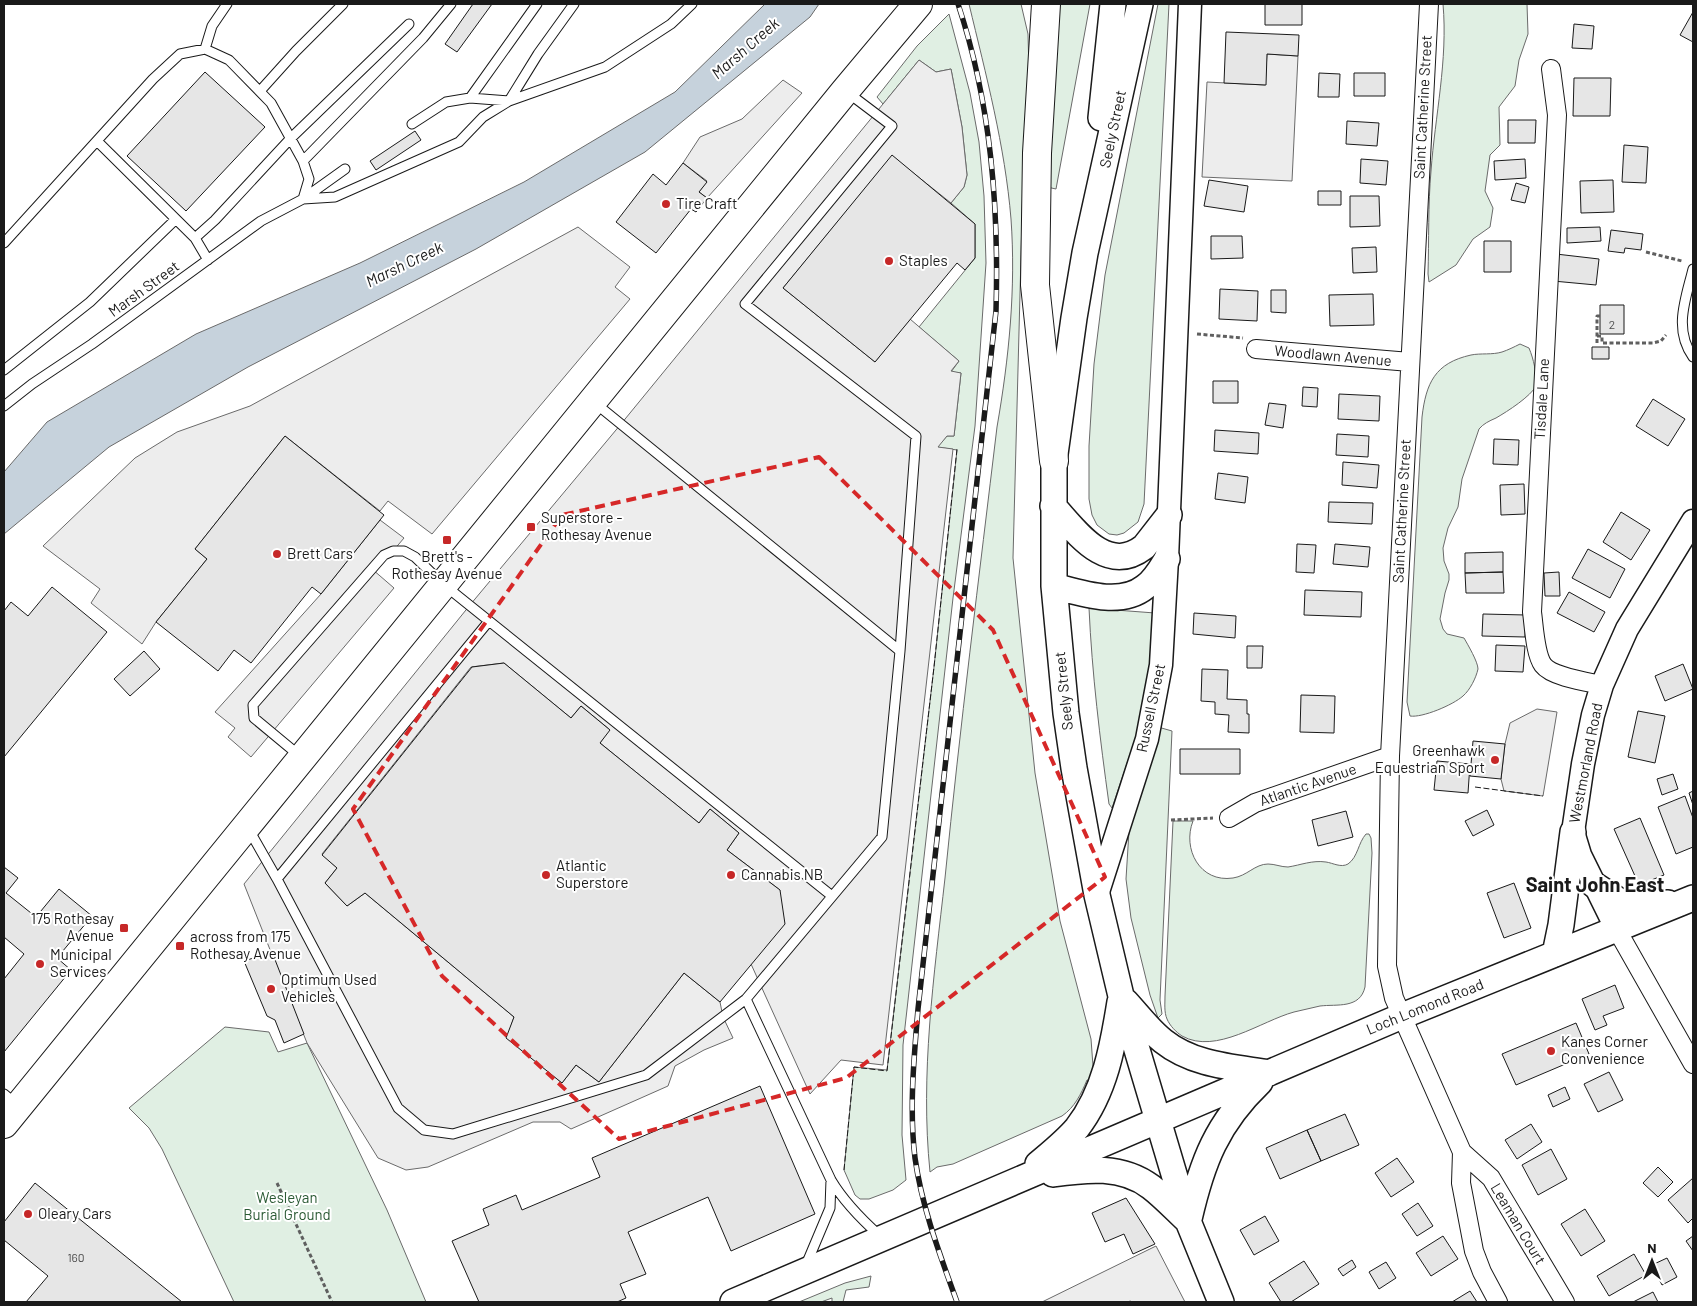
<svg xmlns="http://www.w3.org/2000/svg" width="1697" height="1306" font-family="Barlow,sans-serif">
  <rect width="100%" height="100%" fill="#fff"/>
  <path fill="#e0efe3" stroke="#6a6a6a" d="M969,4H1021L1028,34L1029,73L1024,143L1013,558L1035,773L1060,921L1091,1039L1093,1066L1091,1081L1087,1080C1081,1094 1075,1107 1062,1116L953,1164L937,1167L930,1172C920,1074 934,976 945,878C960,727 979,577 997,427C1009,358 1016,288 1011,219C1005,146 986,75 969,4Z
    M1051,4H1090L1056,189L1047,187Z
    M1158,4H1169L1144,504L1138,522L1124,533L1117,535L1109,534L1097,525L1092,515L1089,499V446L1094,364L1105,275Z
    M1443,4H1527L1528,34L1519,60L1515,86L1499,107L1500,145L1490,155L1485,191L1493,208L1490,227L1473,239L1456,265L1429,282L1428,274C1429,240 1428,205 1431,171C1435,116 1448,60 1443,4Z
    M949,14L970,93L979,142L984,196L986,263L975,426L953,598L903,1045L902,1135L906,1180L893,1190L869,1199H860L855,1195L844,1170L854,1067L887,1070L934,667L957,450L937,447L947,436H954L961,373L951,372L959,361L919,327L975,258V224L951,203L964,187L967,175L962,127L951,69L936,72L919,60L883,104L877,97L917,46Z
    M1520,344L1529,348C1534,360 1536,372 1537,385C1530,397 1508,411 1496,418C1489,421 1483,424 1479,429L1462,479L1458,507L1448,528L1443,548L1444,561L1449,574V580L1445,593L1440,619L1443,629L1447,634L1464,638C1468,645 1478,662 1478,669C1476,678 1470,690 1463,696C1453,705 1422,718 1410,716L1407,702L1422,417C1426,383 1435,363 1471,355C1481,353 1492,355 1502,352C1508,350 1514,347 1520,344Z
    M1089,608L1155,613L1153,650L1143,716L1112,808L1109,804C1100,739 1092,674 1089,608Z
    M1158,727L1172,731L1160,1000L1162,1014L1158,1018L1150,995L1131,918L1126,879L1129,831Z
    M1173,821H1193C1182,849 1200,883 1233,878C1247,876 1255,864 1268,864C1275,864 1281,867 1288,867C1301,865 1312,860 1326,862C1333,863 1341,868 1348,864C1358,857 1358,843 1366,834H1369L1371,838L1372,853L1365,987C1360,1009 1337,1004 1320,1006C1311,1008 1303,1010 1294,1012C1261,1021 1216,1055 1182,1036C1176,1032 1170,1026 1167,1019C1164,1012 1165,1004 1165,996Z
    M225,1027L269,1032L278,1052L307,1043L387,1210L426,1302H234L162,1149L149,1128L129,1108Z
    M871,1276L869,1287L846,1290L843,1302H832V1298L821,1302H799L845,1283Z"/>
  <path fill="#ededed" stroke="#6a6a6a" d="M1267,54L1298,56L1292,181L1202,177L1207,82L1265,85Z
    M919,60L936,72L951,69L962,127L967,175L964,187L951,203L892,156L783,288L875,362L910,319L959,361L951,371L961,373L954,436H947L938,447L953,449L883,1065L841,1060L810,1094L751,964L780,890L727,850L739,833L710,809L699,823L600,743L609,729L581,706L571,718L504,663L471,667L322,854L337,868L325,883L347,906L365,893L514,1017L507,1038L562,1083L576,1065L599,1082L684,973L720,1002L723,1017L733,1038L704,1050L675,1066L668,1086L571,1129L560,1122H533L428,1167L406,1170L378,1158L307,1043L244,884L470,605L621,424Z
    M783,80L802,93L707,198L699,192L707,181L683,163L700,137L742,119Z
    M578,227L630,267L615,287L630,299L432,534L388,501L380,511L285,436L195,549L207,559L156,622L142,644L91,603L100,589L43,546L135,458L177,432L250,406Z
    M380,520L404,538L393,551L372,569L394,588L251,757L228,737L235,728L215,712L321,594Z
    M1537,709L1557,712L1543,796L1504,791L1501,779L1505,744L1510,723Z
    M1156,1246L1185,1302H1133L1130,1301L1128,1302H1042Z"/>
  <path fill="#c6d2dc" stroke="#6a6a6a" d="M765,4H819L810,17L645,152L476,249L248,367L109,447L4,534V472L47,422L196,334L360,263L524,182L675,92Z"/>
  <path fill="#e6e6e6" stroke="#1a1a1a" d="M473,4H492L457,52L445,44Z
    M1265,4H1302V25H1265Z
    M1693,12V42L1680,35Z
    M1574,24L1594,26L1592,49L1572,48Z
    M1226,32L1299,35L1298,56L1267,54L1266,85L1224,83Z
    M205,72L265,127L186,211L127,156Z
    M1319,73L1340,74L1339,97H1318Z
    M1354,73H1385V96H1354Z
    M1574,78H1611L1610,116H1573Z
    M1508,120H1536L1535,143H1508Z
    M1347,121L1379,123L1377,146L1346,144Z
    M415,131L421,140L376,170L370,161Z
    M1624,145L1648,147L1646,183L1622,182Z
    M892,155L975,224V258L965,270L957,263L875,362L783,288Z
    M1361,159L1388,161L1386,185L1360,183Z
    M1525,159L1526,178L1495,180L1494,161Z
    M683,163L707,182L699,192L707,198L696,212L691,209L656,253L616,222L653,174L666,185Z
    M1209,180L1248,186L1244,212L1204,206Z
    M1613,180L1614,212L1581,213L1580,181Z
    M1516,183L1529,187L1525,203L1511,200Z
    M1318,191H1341V205H1318Z
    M1350,196H1379L1380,226L1350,227Z
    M1600,227L1601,241L1567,243V228Z
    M1611,230L1643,234L1641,250L1625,248L1624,253L1608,251Z
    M1211,236H1242L1243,258L1211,259Z
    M1484,241H1511V272H1484Z
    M1376,247L1377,272L1353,273L1352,248Z
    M1556,254L1599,259L1596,285L1553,281Z
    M1220,289L1258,291L1257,321L1219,319Z
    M1271,290H1286V313L1271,312Z
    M1373,294L1374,325L1330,326L1329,295Z
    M1600,305H1624V334H1600Z
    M1592,347H1609V359H1592Z
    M1213,381H1238V403H1213Z
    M1303,387L1318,388L1317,407L1302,406Z
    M1339,394L1380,396L1379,421L1338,419Z
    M1653,399L1685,419L1668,446L1636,426Z
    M1269,403L1286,405L1283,428L1265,425Z
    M1215,430L1259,433L1258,454L1214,451Z
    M1337,434L1369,436L1368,457L1336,455Z
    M285,436L384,515L321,594L312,587L251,663L234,650L218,671L156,622L207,559L195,549Z
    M1494,439L1519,440L1518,465L1493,464Z
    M1343,462L1379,465L1377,488L1342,485Z
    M1218,473L1248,477L1245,503L1215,499Z
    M1524,484L1525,514L1501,515L1500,485Z
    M1329,502L1373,503L1372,524L1328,522Z
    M1621,512L1650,530L1631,560L1603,542Z
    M1297,544L1316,545L1314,573L1296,572Z
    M1335,544L1370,547L1368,567L1333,564Z
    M1588,549L1625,569L1610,598L1572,578Z
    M1503,552V572L1465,573V553Z
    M1503,572L1504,593H1466L1465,573Z
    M1559,572L1560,596H1545L1544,573Z
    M52,587L107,632L4,757V611L11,602L28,616Z
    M1305,590L1362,592L1361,617L1304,615Z
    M1569,592L1605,612L1594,632L1557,613Z
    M1194,613L1236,616L1235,638L1193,634Z
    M1483,614L1526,615L1525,637L1482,636Z
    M1496,645L1525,646L1523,672L1495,671Z
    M1247,646H1263L1262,668H1247Z
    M144,651L160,669L130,696L114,679Z
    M504,663L571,718L581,706L610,730L600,743L699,823L710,809L739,833L727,850L780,890L785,924L720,1002L684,973L599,1082L576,1065L562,1083L506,1038L514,1017L365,893L347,906L325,883L337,868L322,855L472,667Z
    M1683,664L1693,689L1665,701L1655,676Z
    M1202,669L1228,670L1227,699L1247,700V714H1249V733L1228,732L1229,715L1215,714V702L1201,701Z
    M1301,695L1335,696L1334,733L1300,732Z
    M1638,711L1665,716L1655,763L1628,757Z
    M1473,741L1505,744L1501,779L1470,776Z
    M1180,749H1240V774H1180Z
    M1437,761L1470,764L1468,793L1434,790Z
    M1673,774L1678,789L1662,795L1657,779Z
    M1693,791V805L1689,793Z
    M1685,796L1693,818V847L1676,854L1658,807Z
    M1487,810L1494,825L1473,836L1465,821Z
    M1346,811L1353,837L1318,846L1312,820Z
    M1640,818L1664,875L1639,885L1614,829Z
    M4,867L18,878L6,893L36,917L59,889L92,916L57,958L71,970L4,1052V979L24,954L4,937Z
    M1514,883L1531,928L1504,938L1487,893Z
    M272,952L304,1034L284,1043L275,1020L267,1016L244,961Z
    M1615,985L1624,1008L1603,1016L1607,1025L1595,1030L1582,999Z
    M1576,1023L1589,1054L1516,1085L1502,1054Z
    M1609,1072L1623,1100L1598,1112L1584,1084Z
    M760,1086L815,1214L731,1251L708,1197L628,1232L646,1274L620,1284L626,1298L617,1302H479L452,1241L489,1225L483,1209L516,1195L522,1210L600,1177L592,1158Z
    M1565,1087L1570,1099L1553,1107L1548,1095Z
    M1345,1114L1359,1145L1321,1161L1307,1130Z
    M1531,1124L1542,1142L1517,1159L1505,1140Z
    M1307,1130L1321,1161L1280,1179L1266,1148Z
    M1551,1149L1567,1179L1538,1195L1522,1165Z
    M1397,1158L1414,1182L1391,1197L1375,1173Z
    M1658,1167L1673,1182L1658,1197L1643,1183Z
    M1693,1178V1218L1688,1223L1668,1200Z
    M35,1183L182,1302H26L48,1276L4,1240V1222Z
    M1126,1198L1155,1244L1133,1254L1124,1234L1105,1242L1092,1213Z
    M1418,1203L1433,1226L1417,1236L1402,1214Z
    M1585,1209L1605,1241L1581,1256L1561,1224Z
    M1265,1216L1279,1241L1254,1255L1240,1230Z
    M1443,1236L1458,1259L1431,1276L1416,1253Z
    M1693,1236V1251L1686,1241Z
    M1634,1254L1646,1275L1609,1296L1597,1276Z
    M1667,1258L1677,1277L1662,1285L1652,1265Z
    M1352,1260L1356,1267L1343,1276L1338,1269Z
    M1304,1261L1319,1284L1291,1302H1281L1269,1283Z
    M1386,1262L1396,1278L1379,1289L1369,1272Z
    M1470,1291L1477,1302H1452Z
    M1653,1292L1658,1302H1633Z"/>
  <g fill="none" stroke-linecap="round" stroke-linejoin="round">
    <defs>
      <path id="service" d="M205,49L212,26L227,4
        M260,91L296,51L343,4
        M470,98L537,4
        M412,124L446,102L470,98L509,101L538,54L574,4
        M97,141L195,238L208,260
        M303,161L423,38L451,4
        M303,199L335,197L459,142L483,117L509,101L605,67L671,24L692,4
        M195,238L215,220L291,138L409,24
        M4,243L153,79L180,54L205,49L229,60L271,103L303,161L309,179L303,199
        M1693,269C1686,298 1673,329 1693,357
        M4,370L90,302L176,219
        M595,403L900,651L916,436L745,304L892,126L847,92
        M4,406L32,384L92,344L261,221L303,199L345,169
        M301,757L254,718L253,705L384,555L393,551H404L415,557L443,584L499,629L832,896
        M248,828L277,879L489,621
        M277,879L398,1108L424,1130L453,1134L646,1075L746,999L882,837L900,651
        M746,999L831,1180C844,1202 861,1219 880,1236
        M4,1094L16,1104
        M806,1265L830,1208L831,1180"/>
      <path id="minor" d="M1429,4L1390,756L1387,966L1394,998L1462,1152L1491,1178L1565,1302
        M1551,69L1557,115L1532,612C1534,626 1535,654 1543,665C1552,677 1588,682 1602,685
        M1256,349L1410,362
        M1229,818L1255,803L1390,756
        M1617,930L1693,1064
        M1462,1152L1461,1183L1474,1251L1482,1272L1498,1302"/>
      <path id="tertiary" d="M1097,895L1147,739L1161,665L1167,559L1190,4
        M1617,930L1580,855L1573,832L1583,764L1593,715L1602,685L1627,629L1693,521"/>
      <path id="secondary" d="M1140,4L1085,253L1074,318L1054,461V586L1066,713L1074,768L1097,895L1121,996L1188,1221L1221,1302
        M1101,118L1113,4
        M1053,506C1076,531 1106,576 1144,547L1169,515
        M1054,586C1081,593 1120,607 1145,587C1155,580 1161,569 1167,559
        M1593,884L1619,901L1642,905L1668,903
        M1555,954L1561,925L1573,832
        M1126,1002C1138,1015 1149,1030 1163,1041C1193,1065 1232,1067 1269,1073
        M1038,1164C1051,1153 1066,1141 1077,1128C1105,1092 1113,1046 1120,1002
        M1053,1174C1087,1169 1122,1165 1151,1187C1164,1197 1176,1210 1188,1221
        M1189,1219C1202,1162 1217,1123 1260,1082
        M733,1302L1402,1016L1693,898"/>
      <path id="primary" d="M1046,4L1037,153L1035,285L1054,461
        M4,1124L845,91L918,4"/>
    </defs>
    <use href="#service" stroke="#1a1a1a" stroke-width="11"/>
    <use href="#minor" stroke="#1a1a1a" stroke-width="20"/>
    <use href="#tertiary" stroke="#1a1a1a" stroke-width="25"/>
    <use href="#secondary" stroke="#1a1a1a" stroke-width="28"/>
    <use href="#primary" stroke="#1a1a1a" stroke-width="30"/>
    <path stroke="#5f5f5f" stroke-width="3" stroke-dasharray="4 2.5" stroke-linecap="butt" d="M1646,252L1682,261
      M1197,334L1243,338
      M1597,336H1602V343H1653L1661,341L1666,335
      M1597,343V316H1600
      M1171,820L1213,818
      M277,1183L332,1302"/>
    <use href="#service" stroke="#fff" stroke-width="9"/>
    <use href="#minor" stroke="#fff" stroke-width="18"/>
    <use href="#tertiary" stroke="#fff" stroke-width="22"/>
    <use href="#secondary" stroke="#fff" stroke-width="25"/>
    <use href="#primary" stroke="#fff" stroke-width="28"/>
    <defs>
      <path id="rail" d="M957,1302C940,1255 922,1208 915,1158C909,1109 914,1058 918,1009L996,311C999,207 991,103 958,4"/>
    </defs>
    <use href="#rail" stroke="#1a1a1a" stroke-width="5.5"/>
    <use href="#rail" stroke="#fff" stroke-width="4" stroke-dasharray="11" stroke-linecap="butt"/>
    <path stroke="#1a1a1a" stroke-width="1" stroke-dasharray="6 2.5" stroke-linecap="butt" d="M1475,787L1543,796
      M844,1170L854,1067L887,1071L934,667L957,449"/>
  </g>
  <path fill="none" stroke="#d62828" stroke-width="4" stroke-dasharray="10 6" stroke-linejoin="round" d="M819,457L993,630L1105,877L846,1078L619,1139L442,976L353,809L562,515Z"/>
  <g fill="#c62828" stroke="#fff" stroke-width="2">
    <circle cx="666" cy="204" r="5"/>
    <circle cx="889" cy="261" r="5"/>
    <rect x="526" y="522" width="10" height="10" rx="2.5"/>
    <rect x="442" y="535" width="10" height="10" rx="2.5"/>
    <circle cx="277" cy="554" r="5"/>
    <circle cx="1495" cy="760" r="5"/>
    <circle cx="546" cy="875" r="5"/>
    <circle cx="731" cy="875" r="5"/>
    <rect x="119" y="923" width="10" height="10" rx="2.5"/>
    <rect x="175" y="941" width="10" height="10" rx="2.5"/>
    <circle cx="40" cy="964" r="5"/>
    <circle cx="271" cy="989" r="5"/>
    <circle cx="1551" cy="1051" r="5"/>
    <circle cx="28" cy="1214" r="5"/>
  </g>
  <g text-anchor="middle" stroke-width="4" stroke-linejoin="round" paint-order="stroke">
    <g font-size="12" fill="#4d4d4d">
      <text x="1612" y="329">2</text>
      <text x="76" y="1262">160</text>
    </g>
    <g font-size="15" fill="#1a1a1a" stroke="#fff">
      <text transform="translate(1423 107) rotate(-87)" y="5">Saint Catherine Street</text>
      <text transform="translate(1113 129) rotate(-78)" y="5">Seely Street</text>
      <text transform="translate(144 289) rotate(-36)" y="5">Marsh Street</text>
      <text transform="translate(1333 356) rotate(5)" y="5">Woodlawn Avenue</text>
      <text transform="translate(1542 399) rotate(-87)" y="5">Tisdale Lane</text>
      <text transform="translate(1402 511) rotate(-87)" y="5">Saint Catherine Street</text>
      <text transform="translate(1064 691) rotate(-96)" y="5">Seely Street</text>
      <text transform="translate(1151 708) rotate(-78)" y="5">Russell Street</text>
      <text transform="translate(1586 763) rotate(-79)" y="5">Westmorland Road</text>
      <text transform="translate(1308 785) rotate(-19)" y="5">Atlantic Avenue</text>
      <text transform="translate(1425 1007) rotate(-22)" y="5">Loch Lomond Road</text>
      <text transform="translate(1518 1224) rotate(59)" y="5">Leaman Court</text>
    </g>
    <g font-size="15" fill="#1a1a1a" stroke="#fff" text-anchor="start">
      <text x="676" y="209">Tire Craft</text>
      <text x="899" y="266">Staples</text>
      <text x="541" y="523">Superstore -<tspan x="541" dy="17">Rothesay Avenue</tspan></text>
      <text x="287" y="559">Brett Cars</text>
      <text x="447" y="562" text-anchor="middle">Brett's -<tspan x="447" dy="17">Rothesay Avenue</tspan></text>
      <text x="1485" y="756" text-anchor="end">Greenhawk<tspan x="1485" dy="17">Equestrian Sport</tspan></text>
      <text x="556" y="871">Atlantic<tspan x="556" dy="17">Superstore</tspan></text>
      <text x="741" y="880">Cannabis NB</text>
      <text x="114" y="924" text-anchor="end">175 Rothesay<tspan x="114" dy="17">Avenue</tspan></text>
      <text x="190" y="942">across from 175<tspan x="190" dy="17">Rothesay Avenue</tspan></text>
      <text x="50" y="960">Municipal<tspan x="50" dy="17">Services</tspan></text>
      <text x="281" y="985">Optimum Used<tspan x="281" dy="17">Vehicles</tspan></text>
      <text x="1561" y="1047">Kanes Corner<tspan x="1561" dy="17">Convenience</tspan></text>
      <text x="38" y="1219">Oleary Cars</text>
    </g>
    <g font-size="15" fill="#2b5a34" stroke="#fff">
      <text x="287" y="1203">Wesleyan<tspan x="287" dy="17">Burial Ground</tspan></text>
    </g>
    <g font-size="16" font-style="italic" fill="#1a1a1a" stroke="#fff">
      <text transform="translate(745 48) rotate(-41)" y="6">Marsh Creek</text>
      <text transform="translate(404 264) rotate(-26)" y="6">Marsh Creek</text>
    </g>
    <g font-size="20" font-weight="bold" fill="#1a1a1a" stroke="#fff">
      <text x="1595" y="892">Saint John East</text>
    </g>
  </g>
  <rect width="1697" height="1306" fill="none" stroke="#1a1a1a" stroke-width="10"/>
  <g transform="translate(1652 1261)" stroke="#ffffff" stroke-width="4" paint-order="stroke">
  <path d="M0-4L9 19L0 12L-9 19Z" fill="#1a1a1a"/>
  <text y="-8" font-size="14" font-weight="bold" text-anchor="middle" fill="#1a1a1a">N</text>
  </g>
</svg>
